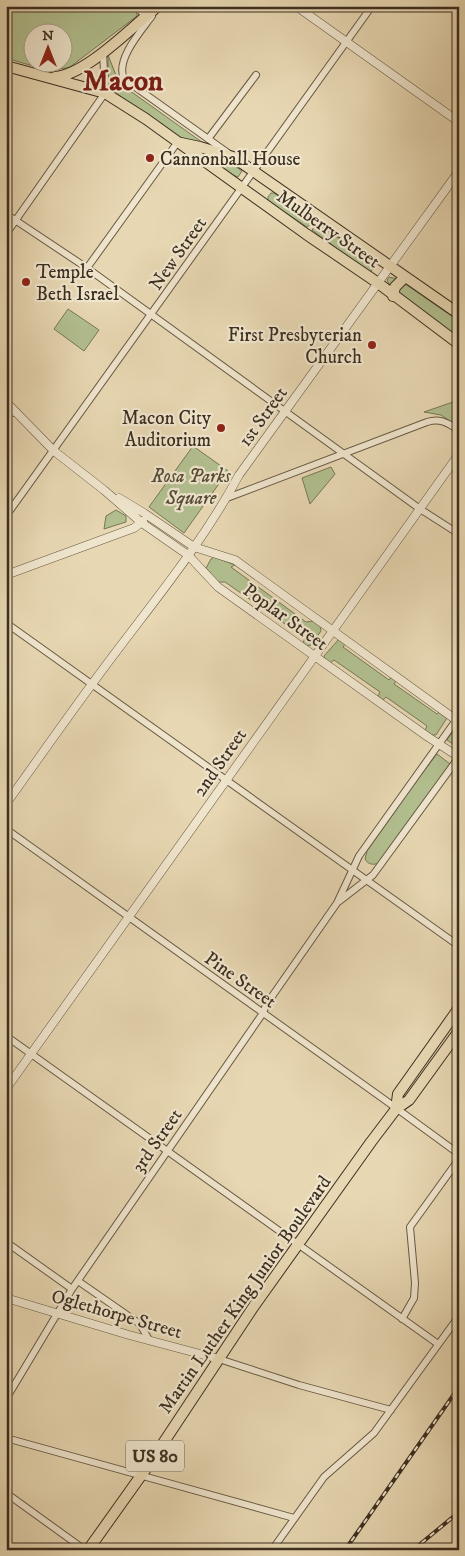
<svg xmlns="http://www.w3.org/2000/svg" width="465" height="1556" font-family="'IM FELL DW Pica',serif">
  <rect width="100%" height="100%" fill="#e7d7b2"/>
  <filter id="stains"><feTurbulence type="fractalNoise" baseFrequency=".004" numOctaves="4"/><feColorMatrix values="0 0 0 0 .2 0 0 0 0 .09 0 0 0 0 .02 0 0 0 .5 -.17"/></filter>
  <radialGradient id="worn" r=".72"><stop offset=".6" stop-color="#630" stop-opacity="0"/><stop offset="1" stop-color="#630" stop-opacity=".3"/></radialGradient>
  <path fill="#b2bf8f" stroke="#777758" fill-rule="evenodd" d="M6,6H129L137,13V16L70,67C49,73 27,64 6,58ZM32,32H62V62H32Z
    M108,55L119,83L206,145L176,137L112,90L108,74Z
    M194,148L221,156L242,171L238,177L233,175Z
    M271,193H274L312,219L311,224L307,227L268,201V197Z
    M317,223L376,265L370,273L312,230Z
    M389,277L398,279L459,321V338L391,288L387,280Z
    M68,309L99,330L84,351L54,329Z
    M459,400V404L456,405L459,407V427L441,415L424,412Z
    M193,446L228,471L184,533L149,507Z
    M331,467L335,474L310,504L302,478Z
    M116,510L126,516V522L104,529L106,516Z
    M214,557L235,565L231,567L306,622L313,621L320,625L321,631L311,645L307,646L303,643L305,638L225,582H218L206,568L211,559Z
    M339,639L345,644L343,647L389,680L392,676L397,680L394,684L437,714L440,711L447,718L436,735H431L425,730L427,726L386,697L383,700L378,696L380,692L334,660L330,663L325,659L324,656Z
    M455,728L459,729V748L447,740Z
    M437,754L450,764L379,863C374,865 368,865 365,859L367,851L396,810L400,802Z"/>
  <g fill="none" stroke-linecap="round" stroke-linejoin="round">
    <defs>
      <path id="minor" d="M135,6L146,16
        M152,16C141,31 115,60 124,79L228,153
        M208,139L256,75
        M6,214L87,268L420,509L459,534
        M6,234L105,93L103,52
        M87,268L177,143
        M6,414L16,412
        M227,498L427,422C441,418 447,423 459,430
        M6,516L372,6
        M6,623L459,946
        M6,829L385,1100L459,1154
        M338,902L373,875L459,757
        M6,1036L438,1344
        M6,1242L72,1289
        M78,1281L140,1324L149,1340
        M402,1319L414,1298L415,1283L410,1227L459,1159
        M219,1359L299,1385L391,1410
        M6,1399L72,1289L263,1013L266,1005L337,903L359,856L459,716
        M6,1438L294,1518
        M6,1493L85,1550
        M272,1550L324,1477L374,1433L459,1316"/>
      <path id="tertiary" d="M296,6L459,122
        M6,402L54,451L104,490L142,523L188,555L218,587L428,737L459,757
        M119,498L144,513L194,547L235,560L459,722
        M6,575L134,528L143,521
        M6,804C44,751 82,696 122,644C163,590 207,535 239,475L459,171
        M6,1089L459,454
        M6,1298L129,1335L219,1359"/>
      <path id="primary" d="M6,66L105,93L146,119L306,234L378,283L459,344
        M55,77C86,75 133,26 158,6
        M181,143L200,147L233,157L459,314
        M393,296L395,287L405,277
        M396,1109L398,1094L459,1008
        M88,1550L150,1463L254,1306L371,1142L396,1109L409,1100L459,1031"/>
    </defs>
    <use href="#minor" stroke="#675944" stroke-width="8"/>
    <use href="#tertiary" stroke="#675944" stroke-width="9"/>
    <use href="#primary" stroke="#3c2f20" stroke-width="12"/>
    <use href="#minor" stroke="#efe5cd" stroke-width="6"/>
    <use href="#tertiary" stroke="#efe5cd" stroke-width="8"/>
    <use href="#primary" stroke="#e7d7b2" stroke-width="10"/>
    <defs>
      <path id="rail" d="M345,1550L459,1387
        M413,1550L459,1512"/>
    </defs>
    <use href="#rail" stroke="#3c2f20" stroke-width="4"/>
    <use href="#rail" stroke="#efe5cd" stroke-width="2" stroke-dasharray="5.5" stroke-linecap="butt"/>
  </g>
  <g fill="#8f2418" stroke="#efe5cd" stroke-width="2">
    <circle cx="150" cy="158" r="5"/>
    <circle cx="26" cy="282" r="5"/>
    <circle cx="372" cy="345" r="5"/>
    <circle cx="221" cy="428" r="5"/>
  </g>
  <g text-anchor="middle" stroke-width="4.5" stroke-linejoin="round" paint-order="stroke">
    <rect fill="#efe5cd" stroke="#726654" stroke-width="1" x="126" y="1440.5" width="58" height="31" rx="4"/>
    <g font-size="18" font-weight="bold" fill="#3c2f20">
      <text x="155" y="1462">US 80</text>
    </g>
    <g font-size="19" fill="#3c2f20" stroke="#efe5cd" text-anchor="start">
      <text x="160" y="165">Cannonball House</text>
      <text x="36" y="278">Temple<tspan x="36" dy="22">Beth Israel</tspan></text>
      <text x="362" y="341" text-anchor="end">First Presbyterian<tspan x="362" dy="22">Church</tspan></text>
      <text x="211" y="424" text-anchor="end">Macon City<tspan x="211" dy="22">Auditorium</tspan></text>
    </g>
    <g font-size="19" fill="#3c2f20" stroke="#efe5cd">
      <text transform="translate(329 228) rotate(35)" y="7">Mulberry Street</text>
      <text transform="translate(177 253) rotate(-55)" y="7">New Street</text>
      <text transform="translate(262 416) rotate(-54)" y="7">1st Street</text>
      <text transform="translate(286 616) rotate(36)" y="7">Poplar Street</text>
      <text transform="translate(219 762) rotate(-55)" y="7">2nd Street</text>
      <text transform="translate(241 979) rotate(35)" y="7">Pine Street</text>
      <text transform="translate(156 1140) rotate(-55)" y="7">3rd Street</text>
      <text transform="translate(244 1294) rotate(-55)" y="7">Martin Luther King Junior Boulevard</text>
      <text transform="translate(117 1313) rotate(16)" y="7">Oglethorpe Street</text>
    </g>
    <g font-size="19" font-style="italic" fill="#544c36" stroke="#efe5cd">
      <text x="191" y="482">Rosa Parks<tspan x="191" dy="22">Square</tspan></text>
    </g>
    <g font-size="29" font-weight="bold" fill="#7a1f14" stroke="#efe5cd">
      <text x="123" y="90">Macon</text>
    </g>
  </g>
  <rect width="465" height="1556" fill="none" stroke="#e7d7b2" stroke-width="25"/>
  <rect x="8" y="8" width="450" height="1541" fill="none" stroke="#3c2f20" stroke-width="2.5"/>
  <rect x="12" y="12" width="440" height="1531" fill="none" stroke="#3c2f20"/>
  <g transform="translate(48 48)"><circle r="24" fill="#efe5cd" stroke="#a79c88"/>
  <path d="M0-4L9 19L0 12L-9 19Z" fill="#8f2418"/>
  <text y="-8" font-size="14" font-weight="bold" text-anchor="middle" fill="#3c2f20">N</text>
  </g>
  <rect width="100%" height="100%" filter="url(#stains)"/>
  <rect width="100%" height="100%" fill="url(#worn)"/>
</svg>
